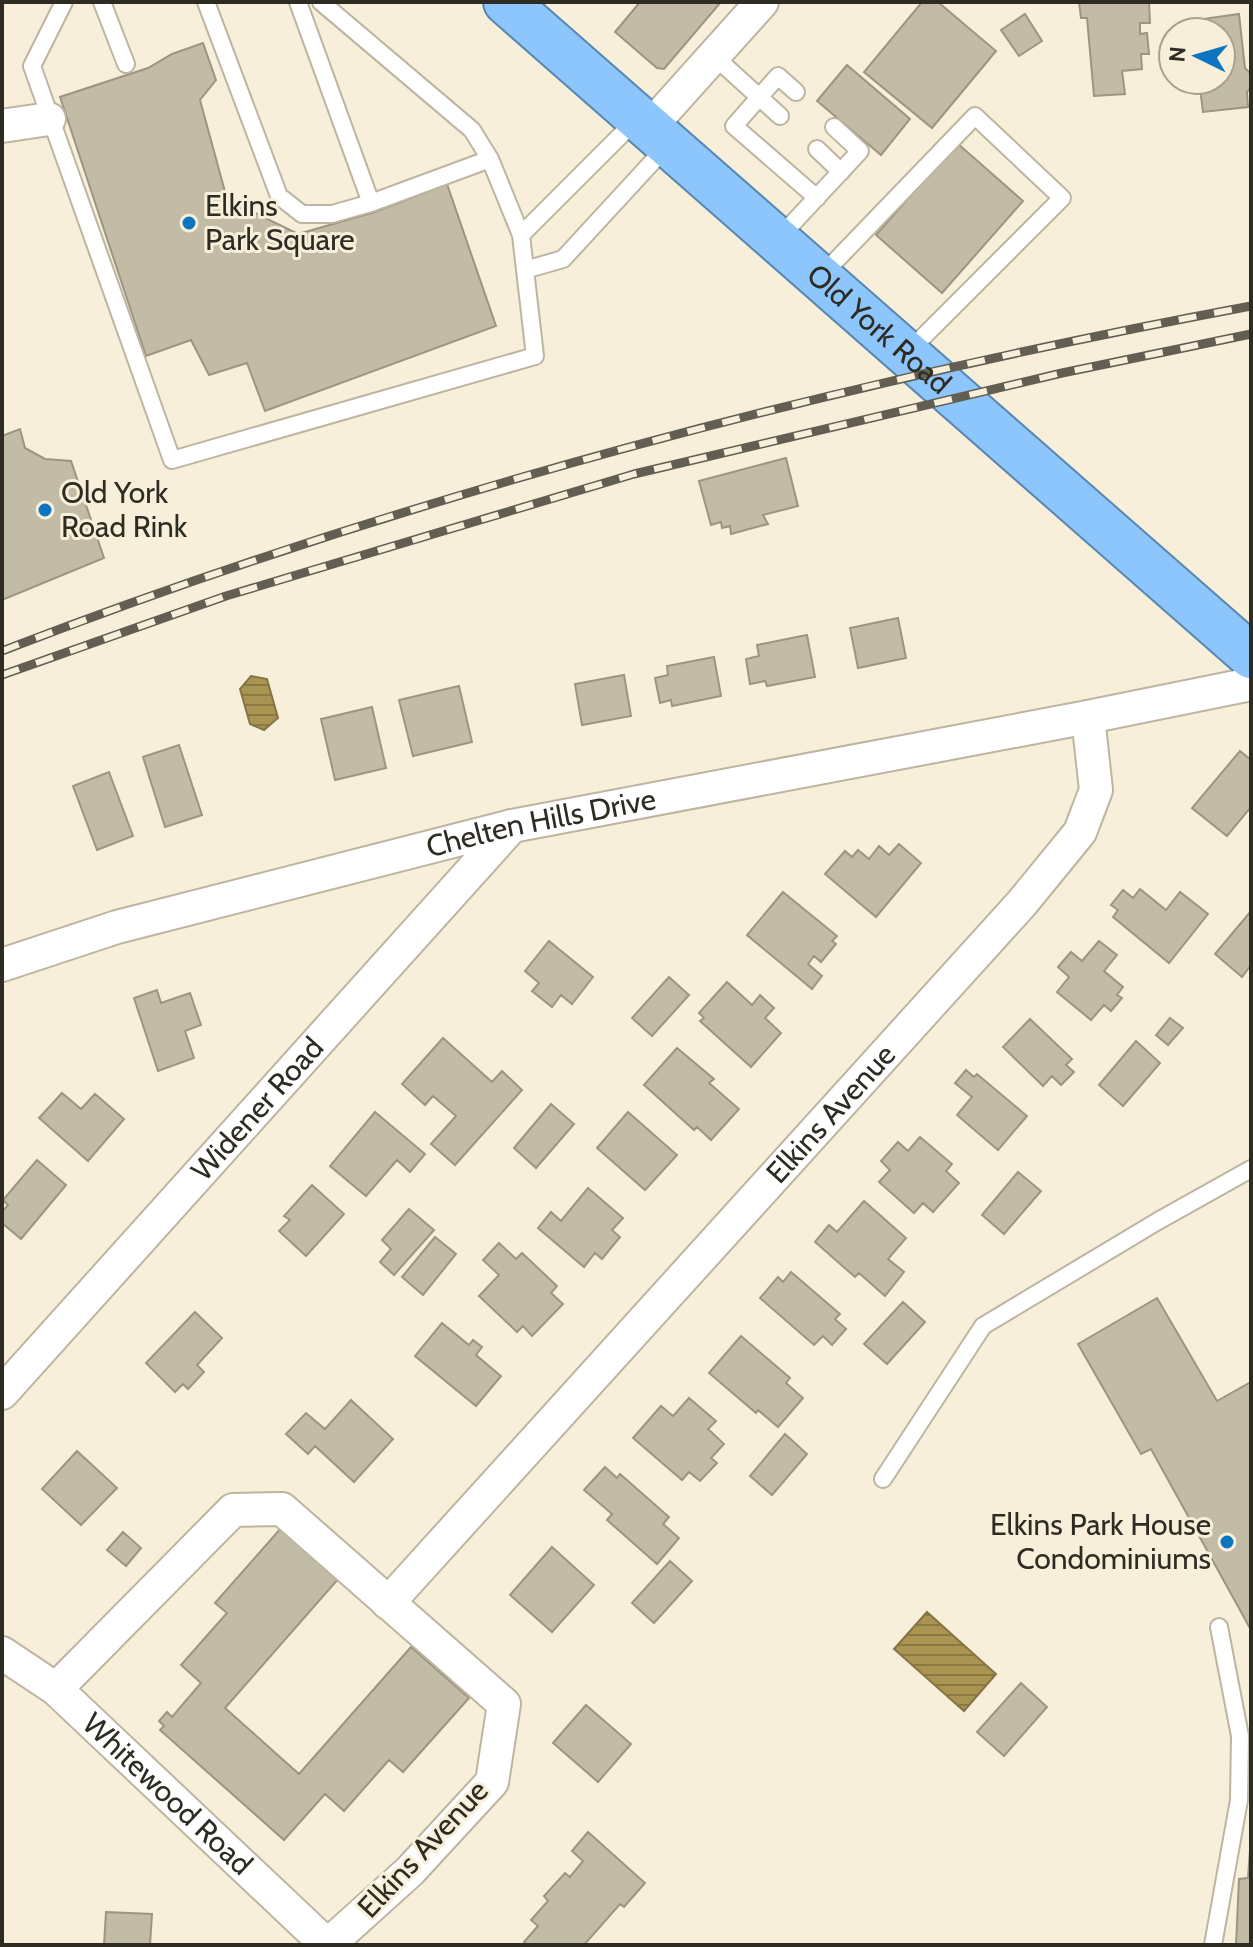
<svg xmlns="http://www.w3.org/2000/svg" width="1253" height="1947" font-family="Cabin,sans-serif">
  <defs>
    <pattern id="water-rules" width="6" height="5" patternUnits="userSpaceOnUse" patternTransform="scale(2)"><rect width="6" height="5" fill="#aa9452"/><path d="M0 2.5h6" fill="none" stroke="#8b7944"/></pattern>
  </defs>
  <rect width="100%" height="100%" fill="#f7efda"/>
  <path fill="url(#water-rules)" stroke="#857444" stroke-width="2" d="M251,676L267,679L278,718L264,730L250,724L240,689Z
    M927,1612L996,1674L964,1711L894,1649Z"/>
  <path fill="#c2bba6" stroke="#9d9581" stroke-width="2" d="M640,2H721L664,69L657,68L615,32Z
    M922,2H938L996,51L932,128L864,72Z
    M1079,2H1149L1150,23H1140V34L1147,33L1149,54H1141L1142,69L1122,71L1125,94L1094,96L1087,18H1081Z
    M1025,14L1042,41L1019,56L1001,30Z
    M1239,14L1245,68L1251,74V87L1247,92L1248,107L1203,112L1199,80H1221V32H1197L1196,20Z
    M203,43L216,80L200,100L227,199L298,234L375,212L447,184L496,326L265,411L247,363L209,375L191,340L146,356L60,97L148,68L172,54Z
    M847,65L910,119L881,155L817,101Z
    M957,143L1023,201L942,293L876,235Z
    M20,429L25,448L45,459L71,461L104,558L2,600V436Z
    M786,458L798,506L763,515L768,524L731,534L730,526L722,528L721,522L711,525L699,481Z
    M898,618L906,658L858,668L850,628Z
    M807,635L815,677L767,686L765,681L750,684L746,659L759,656L757,645Z
    M714,657L721,696L672,706L671,700L660,703L655,678L668,675L667,666Z
    M624,675L631,716L582,725L575,684Z
    M459,686L472,742L413,756L399,700Z
    M372,707L386,768L335,780L321,719Z
    M179,745L202,815L165,827L143,757Z
    M1240,751L1251,760V807L1227,836L1192,808Z
    M109,772L133,836L97,850L73,786Z
    M899,844L921,863L876,917L825,874L845,851L852,857L858,850L869,859L879,846L889,855Z
    M1140,889L1166,910L1180,892L1208,914L1169,963L1113,917L1118,910L1111,905L1123,890L1133,898Z
    M783,892L837,936L832,941L836,944L821,962L814,956L808,964L822,976L812,989L747,935Z
    M1251,911V965L1242,977L1215,954Z
    M549,941L593,977L572,1004L561,995L552,1007L532,991L539,983L525,971Z
    M1099,941L1117,955L1104,971L1123,987L1117,995L1122,998L1111,1011L1104,1005L1091,1020L1057,992L1069,977L1058,967L1071,952L1082,961Z
    M669,977L689,995L652,1036L632,1018Z
    M727,982L752,1005L760,995L774,1008L765,1018L781,1033L751,1067L700,1021L704,1018L699,1013Z
    M157,990L161,1003L190,993L201,1025L185,1031L194,1058L158,1071L134,998Z
    M1170,1018L1183,1028L1168,1045L1156,1035Z
    M1030,1019L1072,1059L1066,1065L1074,1072L1061,1085L1052,1076L1043,1086L1003,1047Z
    M443,1038L492,1082L502,1071L522,1090L455,1165L431,1144L456,1116L433,1096L425,1105L402,1084Z
    M1136,1041L1160,1063L1123,1106L1099,1085Z
    M677,1048L714,1079L709,1083L739,1109L711,1140L697,1127L694,1130L644,1085Z
    M966,1070L974,1077L977,1074L1027,1116L998,1150L957,1115L972,1097L955,1083Z
    M62,1093L81,1109L95,1094L124,1119L88,1161L39,1118Z
    M551,1104L574,1124L536,1168L514,1148Z
    M375,1112L425,1154L410,1172L397,1160L366,1196L330,1166Z
    M628,1112L677,1155L645,1190L597,1148Z
    M920,1137L952,1164L946,1171L959,1183L933,1212L923,1203L914,1213L879,1182L890,1170L881,1161L898,1142L908,1151Z
    M37,1160L66,1185L21,1239L2,1223V1212L8,1205L3,1200Z
    M1018,1172L1041,1191L1004,1234L982,1215Z
    M312,1185L344,1214L306,1256L279,1231L290,1220L284,1216Z
    M588,1188L623,1218L612,1230L620,1237L602,1259L595,1253L584,1267L538,1228L551,1212L561,1221Z
    M864,1201L906,1238L888,1259L904,1272L885,1296L859,1273L855,1277L815,1242L829,1225L837,1232Z
    M409,1209L434,1230L394,1275L380,1262L391,1249L382,1240Z
    M435,1237L456,1254L423,1295L402,1277Z
    M499,1243L516,1259L522,1253L557,1286L551,1293L563,1304L532,1336L523,1326L517,1332L479,1296L499,1275L483,1260Z
    M791,1272L840,1314L835,1319L846,1329L832,1345L823,1336L814,1345L760,1298L778,1277L783,1282Z
    M1157,1298L1217,1401L1251,1382V1630L1151,1449L1141,1454L1078,1344Z
    M903,1302L925,1322L887,1364L864,1344Z
    M195,1312L222,1338L197,1365L204,1372L188,1389L183,1384L175,1392L146,1363Z
    M442,1323L469,1345L473,1340L482,1347L476,1355L501,1376L476,1406L415,1356Z
    M741,1336L790,1378L786,1383L803,1398L778,1427L758,1410L756,1413L709,1373Z
    M689,1398L716,1421L708,1429L724,1444L711,1458L717,1463L700,1481L689,1472L682,1480L633,1438L661,1406L673,1416Z
    M351,1400L393,1439L354,1482L315,1446L308,1454L286,1434L306,1413L325,1429Z
    M785,1434L807,1454L772,1495L750,1476Z
    M77,1451L117,1488L81,1525L42,1489Z
    M605,1467L617,1478L620,1474L669,1517L663,1524L679,1538L657,1564L607,1520L612,1514L584,1490Z
    M282,1527L339,1578L225,1708L299,1774L411,1647L469,1698L403,1772L389,1760L344,1811L325,1794L284,1840L160,1730L164,1726L159,1721L167,1712L172,1717L201,1683L181,1665L227,1613L215,1603Z
    M123,1532L141,1548L126,1566L107,1550Z
    M552,1547L594,1585L552,1632L510,1595Z
    M670,1561L692,1581L654,1623L632,1603Z
    M1021,1683L1047,1707L1004,1756L977,1732Z
    M586,1705L631,1744L598,1782L553,1743Z
    M588,1832L645,1883L624,1907L620,1904L584,1945H527L524,1942L538,1926L531,1920L548,1901L544,1896L565,1873L570,1877L583,1861L572,1851Z
    M1251,1835V1945H1236L1239,1879L1248,1878Z
    M106,1912L152,1914L150,1945H104Z"/>
  <g fill="none" stroke-linecap="round" stroke-linejoin="round">
    <defs>
      <path id="service" d="M64,2L32,66L172,460L535,356L521,235L490,159L472,130L321,2
        M102,2L126,64
        M206,2L279,196L302,214H332L371,203L298,2
        M714,56L780,116
        M796,92L778,76L734,126L817,198
        M817,149L841,172
        M371,203L490,159
        M521,235L636,120
        M778,239L860,151L834,127
        M525,270L563,259L668,145
        M820,277L975,116L1062,198L907,353
        M883,1479L983,1326L1158,1221L1251,1169
        M1213,1945L1239,1800L1240,1736L1219,1627"/>
      <g id="minor">
        <path d="M2,126L49,119"/>
        <path d="M649,128L762,2"/>
        <path id="s1" d="M2,965L117,927L512,826L1088,717"/>
        <path id="s2" d="M2,1393L512,826"/>
        <path id="s3" d="M388,1603L1022,903L1080,832L1096,790L1088,717L1251,684"/>
        <path id="s4" d="M2,1653L56,1689L327,1945"/>
        <path d="M56,1689L233,1510L282,1509L504,1704L492,1782L410,1871L328,1945"/>
      </g>
      <g id="trunk">
        <path id="s5" d="M506,2L1251,656"/>
      </g>
    </defs>
    <use href="#service" stroke="#bdb5a1" stroke-width="20"/>
    <use href="#minor" stroke="#bdb5a1" stroke-width="36"/>
    <use href="#trunk" stroke="#5887b0" stroke-width="48"/>
    <use href="#service" stroke="#fff" stroke-width="16"/>
    <use href="#minor" stroke="#fff" stroke-width="32"/>
    <use href="#trunk" stroke="#8cc6fc" stroke-width="44"/>
    <defs>
      <path id="rail" d="M2,651C405,496 827,385 1251,306
        M2,675L226,596L634,474L1062,373L1251,334"/>
    </defs>
    <use href="#rail" stroke="#625e52" stroke-width="9"/>
    <use href="#rail" stroke="#f7efda" stroke-width="6" stroke-dasharray="18" stroke-linecap="butt"/>
  </g>
  <g fill="#0d75c0" stroke="#f7efda" stroke-width="3">
    <circle cx="189" cy="223" r="8"/>
    <circle cx="45" cy="510" r="8"/>
    <circle cx="1227" cy="1542" r="8"/>
  </g>
  <g text-anchor="middle" stroke-width="6" stroke-linejoin="round" paint-order="stroke">
    <g font-size="30" fill="#2e2b23" stroke="#f7efda" text-anchor="start">
      <text x="205" y="216">Elkins<tspan x="205" dy="34">Park Square</tspan></text>
      <text x="61" y="503">Old York<tspan x="61" dy="34">Road Rink</tspan></text>
      <text x="1211" y="1535" text-anchor="end">Elkins Park House<tspan x="1211" dy="34">Condominiums</tspan></text>
    </g>
    <g font-size="30" fill="#2e2b23" stroke="#f7efda">
      <text dy="10" stroke="none"><textPath href="#s5" startOffset="496">Old York Road</textPath></text>
      <text dy="10" stroke="none"><textPath href="#s1" startOffset="558">Chelten Hills Drive</textPath></text>
      <text dy="10" stroke="none"><textPath href="#s2" startOffset="382">Widener Road</textPath></text>
      <text dy="10" stroke="none"><textPath href="#s3" startOffset="660">Elkins Avenue</textPath></text>
      <text dy="10" stroke="none"><textPath href="#s4" startOffset="218">Whitewood Road</textPath></text>
      <text transform="translate(423 1849) rotate(-47)" y="10">Elkins Avenue</text>
    </g>
  </g>
  <rect width="1253" height="1947" fill="none" stroke="#2e2b23" stroke-width="8"/>
  <g transform="translate(1197 56) rotate(275)"><circle r="38" fill="#f7efda" stroke="#a7a191" stroke-width="2"/>
  <path d="M0-6L14 30L0 20L-14 30Z" fill="#0d75c0"/>
  <text y="-12" font-size="22" font-weight="bold" text-anchor="middle" fill="#2e2b23">N</text>
  </g>
</svg>
